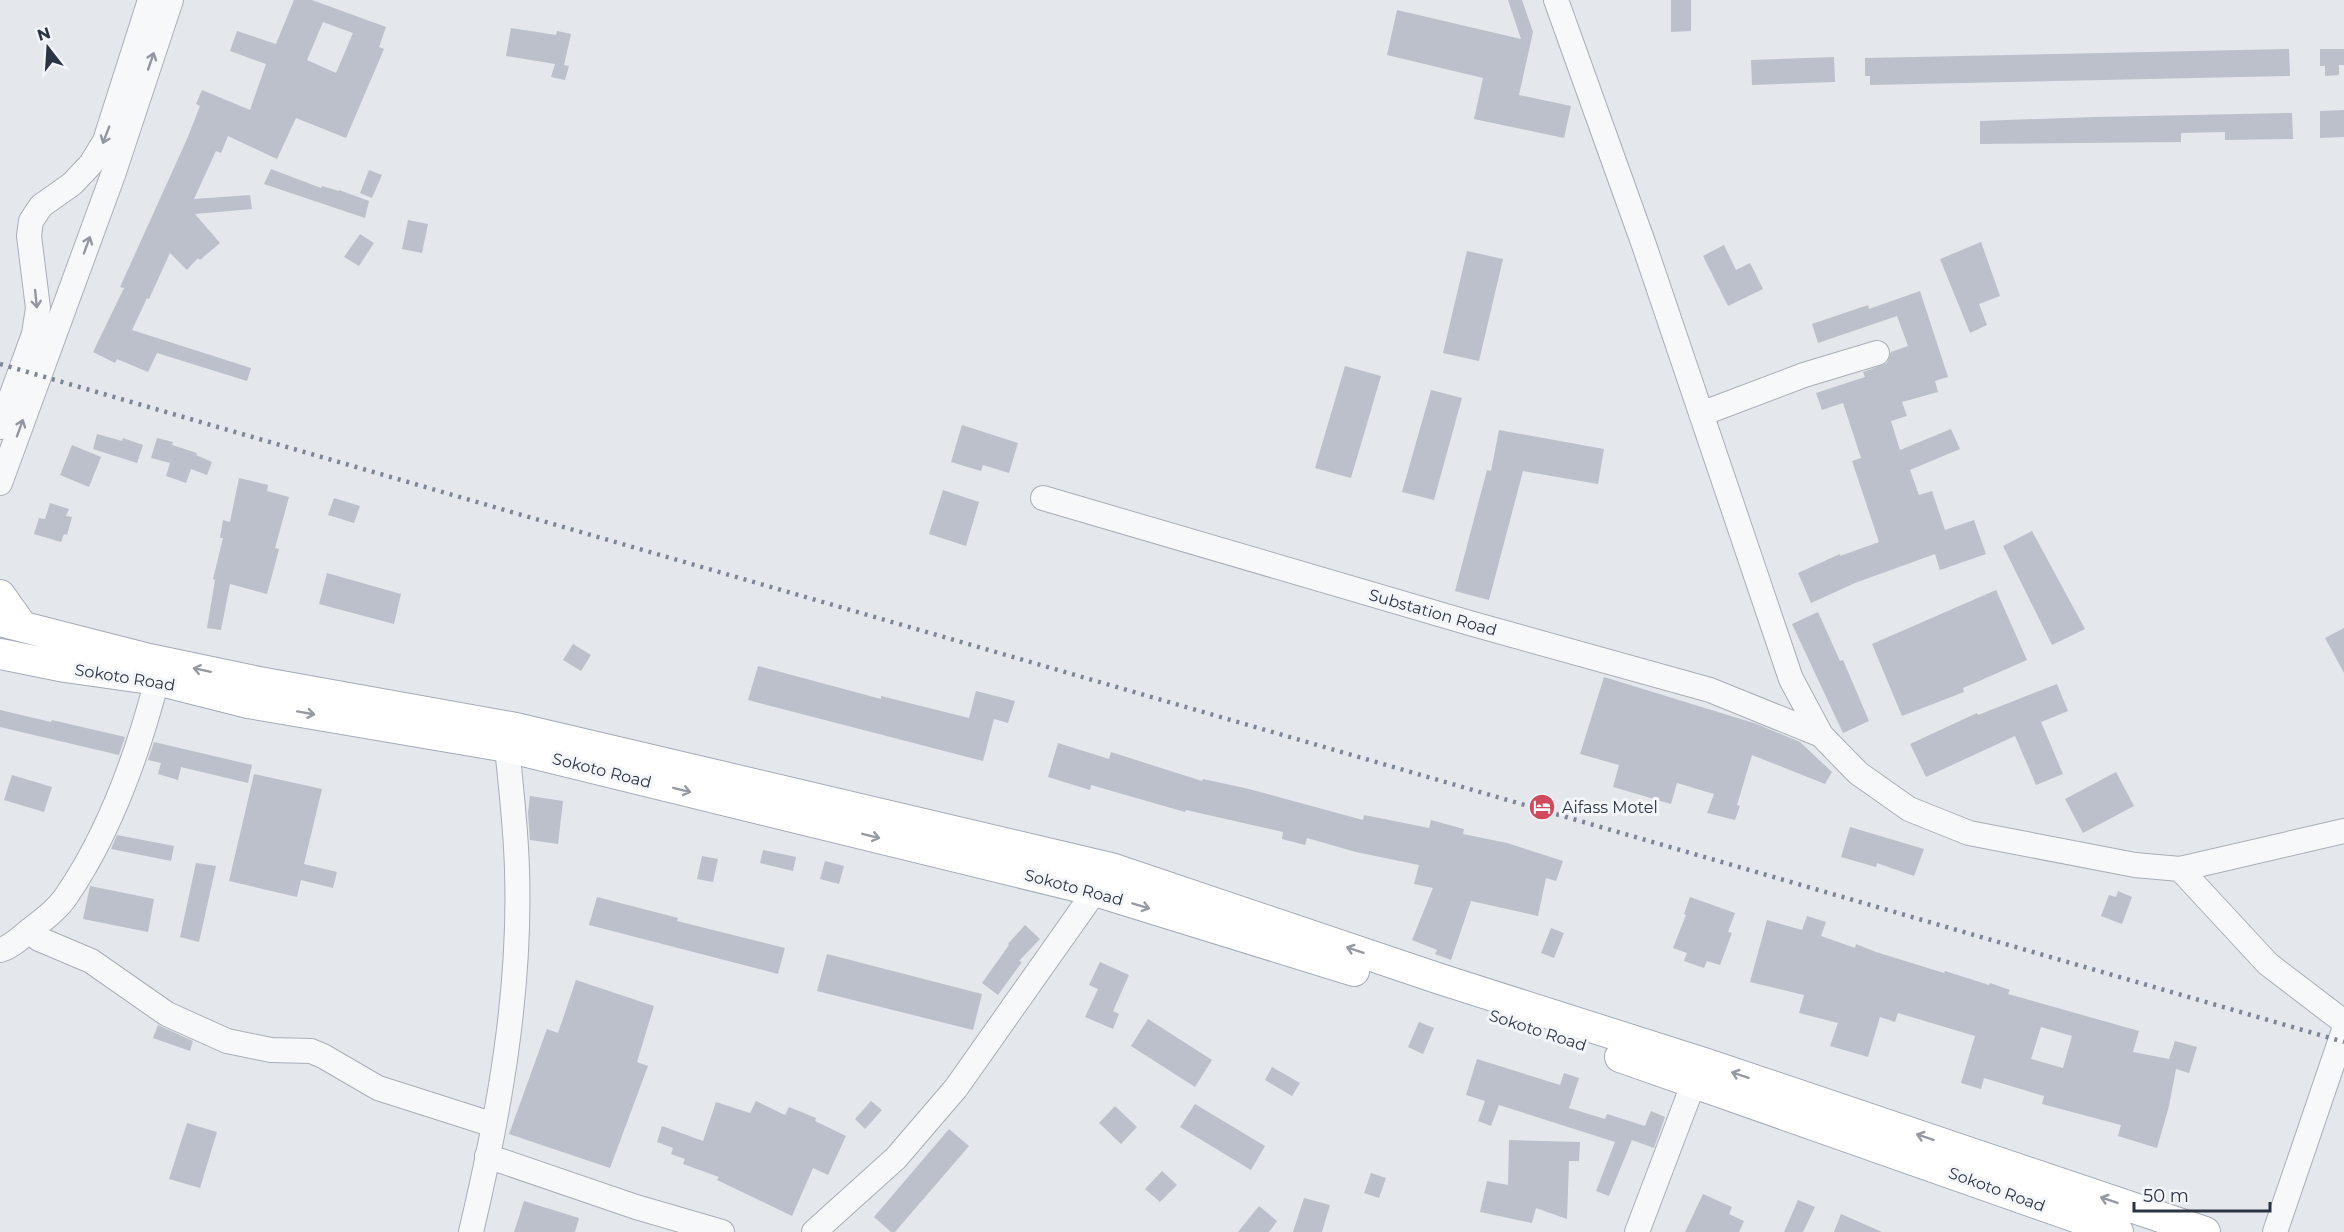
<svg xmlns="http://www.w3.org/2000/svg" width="2344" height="1232" font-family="Montserrat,sans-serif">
  <rect width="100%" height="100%" fill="#e4e7ec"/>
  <path fill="#bbc0ca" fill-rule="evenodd" d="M294,0H312L386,27L379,47L384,49L346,138L296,118L277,159L228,136L221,153L216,151L194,199L250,195L252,209L195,214L220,243L200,260L198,258L187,270L170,253L149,299L147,298L132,330L251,368L247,381L157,353L148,372L117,359L115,363L93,352L124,288L120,287L187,139L200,106L196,104L202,90L250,110L266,64L230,51L237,31L276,44ZM323,22L353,33L336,73L307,60Z
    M1508,0H1522L1533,32L1519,95L1571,106L1564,138L1474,119L1483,78L1387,55L1397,10L1521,39Z
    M1671,0H1691V31L1671,32Z
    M511,28L556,35L557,31L571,34L564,65L569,66L565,80L551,77L555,64L506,56Z
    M2289,49L2290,76L1870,85V76H1865V58Z
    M2320,49H2344V65H2339V75L2325,76V66H2320Z
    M1834,57L1835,82L1752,85L1751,60Z
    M2344,110V137L2320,138V111Z
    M2292,113L2293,139L2225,140V132L2181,133V142L1980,144V121L2095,117Z
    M271,169L321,188L322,186L339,191V190L369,201L365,218L264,184Z
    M369,170L382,175L372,198L360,193Z
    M408,220L428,224L422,253L402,249Z
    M360,234L374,243L359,266L344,257Z
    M1981,242L2000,296L1979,304L1987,325L1970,333L1940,259Z
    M1724,245L1736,270L1750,263L1763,289L1728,306L1703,256Z
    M1467,251L1503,259L1479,361L1443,353Z
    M1920,291L1948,377L1935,381L1938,392L1902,402L1907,416L1891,421L1900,450L1951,429L1960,449L1910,470L1919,495L1932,491L1945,530L1974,520L1986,554L1940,570L1935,554L1855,583L1811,603L1798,573L1840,554V556L1879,542L1852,461L1861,458L1843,403L1822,410L1816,393L1865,377L1863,372L1887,363L1891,352L1908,346L1897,316L1818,343L1812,324L1868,305L1869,309Z
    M1345,366L1381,376L1351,478L1315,468Z
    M1431,390L1462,398L1434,500L1402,492Z
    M962,425L1018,443L1009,473L983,465L981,471L951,462Z
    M1499,430L1604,449L1598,484L1523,471L1489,600L1455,591L1487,470L1491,471Z
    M97,434L122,441L123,438L143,445L137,463L93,449Z
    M157,438L173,442L172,445L197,453L196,455L212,462L207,475L191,469L186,483L166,476L170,463L151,458Z
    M72,445L101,457L89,487L60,475Z
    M239,478L268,485L267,491L289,497L275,548L279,549L267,594L230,584L221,630L207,628L215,580L213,579L223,538H220L223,520L230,522Z
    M943,490L979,502L966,546L929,534Z
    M334,498L360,506L354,523L328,515Z
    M50,503L69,509L66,516L72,517L67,535L64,534L61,542L34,534L39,518L45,519Z
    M2032,531L2085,629L2052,645L2003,546Z
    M327,573L401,594L394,624L319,604Z
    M1996,590L2027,660L1963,688L1964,692L1902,716L1872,644Z
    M1818,612L1840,661L1843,660L1869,721L1843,733L1792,624Z
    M2344,628V673L2325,638Z
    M573,644L591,655L581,671L563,660Z
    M758,666L881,699V696L969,718L976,691L1015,701L1008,723L994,719L983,761L748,700Z
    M1604,677L1757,724L1800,742L1832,772L1825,784L1752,755L1737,805L1740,806L1735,820L1707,813L1714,794L1677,783L1671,804L1613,787L1619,765L1580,754Z
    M2057,684L2068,711L2041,722L2063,774L2036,785L2015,736L1926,777L1910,744L1977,713L1978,715Z
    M0,710L51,722L52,720L125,737L119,755L0,727Z
    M154,742L252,765L248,783L181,767L178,780L158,774L161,763L148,760Z
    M1058,743L1109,759L1111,752L1202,781L1203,779L1249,789L1363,820L1364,815L1429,828L1431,820L1464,829L1463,834L1507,843L1563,861L1556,881L1546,878L1538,916L1471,901L1451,960L1435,954L1437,950L1412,940L1433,888L1414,884L1419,865L1356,852L1307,838L1305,845L1282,839L1283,832L1186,810L1185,812L1091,785L1090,790L1048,777Z
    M2116,772L2134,806L2083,833L2065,799Z
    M254,774L322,789L304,864L337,872L333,888L301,880L297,897L229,881Z
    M12,775L52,787L44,812L4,800Z
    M530,796L563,801L558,844L530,840L528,813Z
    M1850,827L1924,849L1914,876L1877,863L1876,867L1841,857Z
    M117,835L174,846L171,861L111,849Z
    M763,850L796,857L793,871L760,863Z
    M702,856L718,859L713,882L697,879Z
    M825,861L844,866L839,884L820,879Z
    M196,863L216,866L199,942L180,937Z
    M90,886L154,899L148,932L83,919Z
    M2118,891L2132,897L2122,924L2101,916L2109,895L2116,897Z
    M597,897L678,918L677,921L785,948L778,974L589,925Z
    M1690,897L1735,913L1728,932L1732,933L1720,965L1707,961L1704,968L1684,961L1687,953L1673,948L1686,915L1684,914Z
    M1807,916L1826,922L1821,936L1855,948L1856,944L1876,952L1944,973L1945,971L1989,985L1990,983L2010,990L2008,994L2139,1031L2133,1052L2169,1059L2175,1041L2197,1047L2189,1073L2176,1069L2169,1106L2157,1148L2118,1136L2121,1125L2042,1104L2044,1096L1984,1078L1981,1089L1961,1083L1975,1036L1898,1013L1895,1022L1880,1017L1868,1057L1830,1046L1838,1023L1799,1013L1804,995L1750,982L1767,920L1802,930ZM2041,1027L2072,1036L2063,1068L2031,1059Z
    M1025,925L1040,939L1019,961L1022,962L998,995L982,983L1009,945L1008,944Z
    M1551,928L1564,933L1554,958L1541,953Z
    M827,954L982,994L973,1030L817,991Z
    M1100,962L1129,975L1113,1011L1119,1014L1113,1029L1085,1017L1098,989L1089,985Z
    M576,980L654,1006L637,1062L648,1066L610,1168L509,1134L547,1029L558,1033Z
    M1148,1019L1212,1060L1195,1087L1131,1046Z
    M1419,1022L1434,1028L1423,1054L1408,1047Z
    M158,1025L193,1041L190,1051L153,1038Z
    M1477,1059L1560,1085L1564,1073L1579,1078L1569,1108L1605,1119L1607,1114L1645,1126L1651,1111L1665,1117L1654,1148L1632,1140L1609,1196L1596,1191L1615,1142L1499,1105L1491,1126L1478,1121L1485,1101L1466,1095Z
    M1272,1067L1300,1083L1292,1096L1265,1080Z
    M756,1101L785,1115L789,1107L816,1118L815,1121L846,1136L828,1175L813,1168L792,1216L717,1180L719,1177L683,1164L685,1159L671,1154L673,1148L657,1142L662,1126L703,1141L716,1102L750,1113Z
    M871,1101L882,1110L865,1129L855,1119Z
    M1195,1104L1265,1146L1251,1170L1180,1127Z
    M1115,1106L1137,1127L1121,1144L1099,1123Z
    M187,1123L217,1132L200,1188L169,1179Z
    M949,1129L969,1146L895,1232H891L874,1217Z
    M1509,1140L1580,1142L1579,1161H1569L1567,1219L1536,1208L1532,1223L1480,1212L1487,1181L1508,1185Z
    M1162,1171L1177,1185L1160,1202L1145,1189Z
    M1371,1173L1386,1178L1379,1198L1364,1193Z
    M1703,1194L1732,1207L1729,1214L1744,1221L1739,1232H1685Z
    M1304,1198L1330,1205L1322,1232H1293Z
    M1798,1200L1815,1207L1803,1232H1784Z
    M524,1201L579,1218L575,1232H514Z
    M1259,1206L1277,1221L1269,1232H1238Z
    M1841,1214L1882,1232H1834Z"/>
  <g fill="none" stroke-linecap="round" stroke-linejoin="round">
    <defs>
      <path id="minor" d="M1556,0L1644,245L1791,679L1821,735L1858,773L1909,809L1969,833L2135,865L2180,869L2344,831
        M1701,414L1804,375L1877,353
        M0,427L34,334L38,308L29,236L31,221L41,206L72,184L91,164L105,141L150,0
        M0,483L114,172L171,0
        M1043,498L1473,624L1710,690L1821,735
        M2180,869L2268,964L2344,1022
        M29,931L39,939L91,961L167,1014L227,1041L271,1050L311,1051L323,1056L378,1088L494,1125
        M0,950C12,947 21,937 30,930C43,920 58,909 67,895C110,832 138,753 157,680
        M487,1156L636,1207L722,1232
        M471,1232C499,1114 521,992 517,870C516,829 511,788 507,747
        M814,1232L896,1158L956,1088L1095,891
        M1637,1232L1694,1082
        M2275,1232L2344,1030"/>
      <path id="major" d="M0,595L22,626
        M0,621L149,659L259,682L516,728L1111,868L1440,979L1707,1064L2205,1232
        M0,654L65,667L157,680L248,703L507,747L1095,891L1354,971
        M1620,1057L2118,1232"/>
    </defs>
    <use href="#minor" stroke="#a9aeb7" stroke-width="26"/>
    <use href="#major" stroke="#a3abb8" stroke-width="32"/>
    <use href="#minor" stroke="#f7f8fa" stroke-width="24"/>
    <use href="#major" stroke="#fff" stroke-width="30"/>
    <path stroke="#7d8696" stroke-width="4.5" stroke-dasharray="3 6" stroke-linecap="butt" d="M0,364L2344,1042"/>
  </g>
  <defs><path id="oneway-shaft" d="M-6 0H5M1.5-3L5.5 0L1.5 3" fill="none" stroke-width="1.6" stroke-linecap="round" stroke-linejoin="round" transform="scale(1.5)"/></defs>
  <g stroke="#9196a0">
    <use href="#oneway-shaft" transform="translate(151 61) rotate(-71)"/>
    <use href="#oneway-shaft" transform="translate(106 135) rotate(111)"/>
    <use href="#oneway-shaft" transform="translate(87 245) rotate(-70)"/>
    <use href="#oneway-shaft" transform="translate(36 299) rotate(84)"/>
    <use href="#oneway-shaft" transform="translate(20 428) rotate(-70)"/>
  </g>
  <g stroke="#959aa2">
    <use href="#oneway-shaft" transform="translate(202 670) rotate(-168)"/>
    <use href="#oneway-shaft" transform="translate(306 713) rotate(10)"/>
    <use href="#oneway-shaft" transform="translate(682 790) rotate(14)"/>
    <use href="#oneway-shaft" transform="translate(871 836) rotate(14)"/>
    <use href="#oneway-shaft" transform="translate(1141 906) rotate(17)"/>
    <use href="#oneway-shaft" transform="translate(1355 950) rotate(-161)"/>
    <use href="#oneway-shaft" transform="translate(1740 1075) rotate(-161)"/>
    <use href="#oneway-shaft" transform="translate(1925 1137) rotate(-161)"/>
    <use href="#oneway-shaft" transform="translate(2109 1200) rotate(-161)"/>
  </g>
  <defs>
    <symbol id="hotel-disc" viewBox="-11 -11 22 22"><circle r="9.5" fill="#d1495b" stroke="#f4f6f9"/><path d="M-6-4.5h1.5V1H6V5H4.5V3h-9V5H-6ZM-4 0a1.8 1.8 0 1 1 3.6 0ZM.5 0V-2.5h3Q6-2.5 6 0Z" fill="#fff"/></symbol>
  </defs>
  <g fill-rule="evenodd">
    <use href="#hotel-disc" x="1527" y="792" width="30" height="30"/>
  </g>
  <g text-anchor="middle" stroke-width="6" stroke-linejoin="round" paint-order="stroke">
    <g font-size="16" fill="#2b3445" stroke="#f4f6f9">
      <text transform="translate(1433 612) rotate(16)" y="6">Substation Road</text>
      <text transform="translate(125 677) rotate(9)" y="6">Sokoto Road</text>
      <text transform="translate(602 770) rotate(14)" y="6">Sokoto Road</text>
      <text transform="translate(1074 887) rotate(15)" y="6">Sokoto Road</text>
      <text transform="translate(1538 1030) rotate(18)" y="6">Sokoto Road</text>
      <text transform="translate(1997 1189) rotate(20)" y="6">Sokoto Road</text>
    </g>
    <g font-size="16" fill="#2b3445" stroke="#f4f6f9" text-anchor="start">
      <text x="1562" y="813">Aifass Motel</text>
    </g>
  </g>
  <g transform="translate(48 48) rotate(343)" stroke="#f4f6f9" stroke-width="4.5" paint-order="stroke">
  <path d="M0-4.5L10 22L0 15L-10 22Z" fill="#2b3445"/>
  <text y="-9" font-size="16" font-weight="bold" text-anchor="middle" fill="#2b3445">N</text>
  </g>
  <path d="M2134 1202v9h136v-9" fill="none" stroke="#2b3445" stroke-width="3"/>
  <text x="2143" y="1202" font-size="18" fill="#2b3445" stroke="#f4f6f9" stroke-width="4.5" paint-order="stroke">50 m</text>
</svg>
